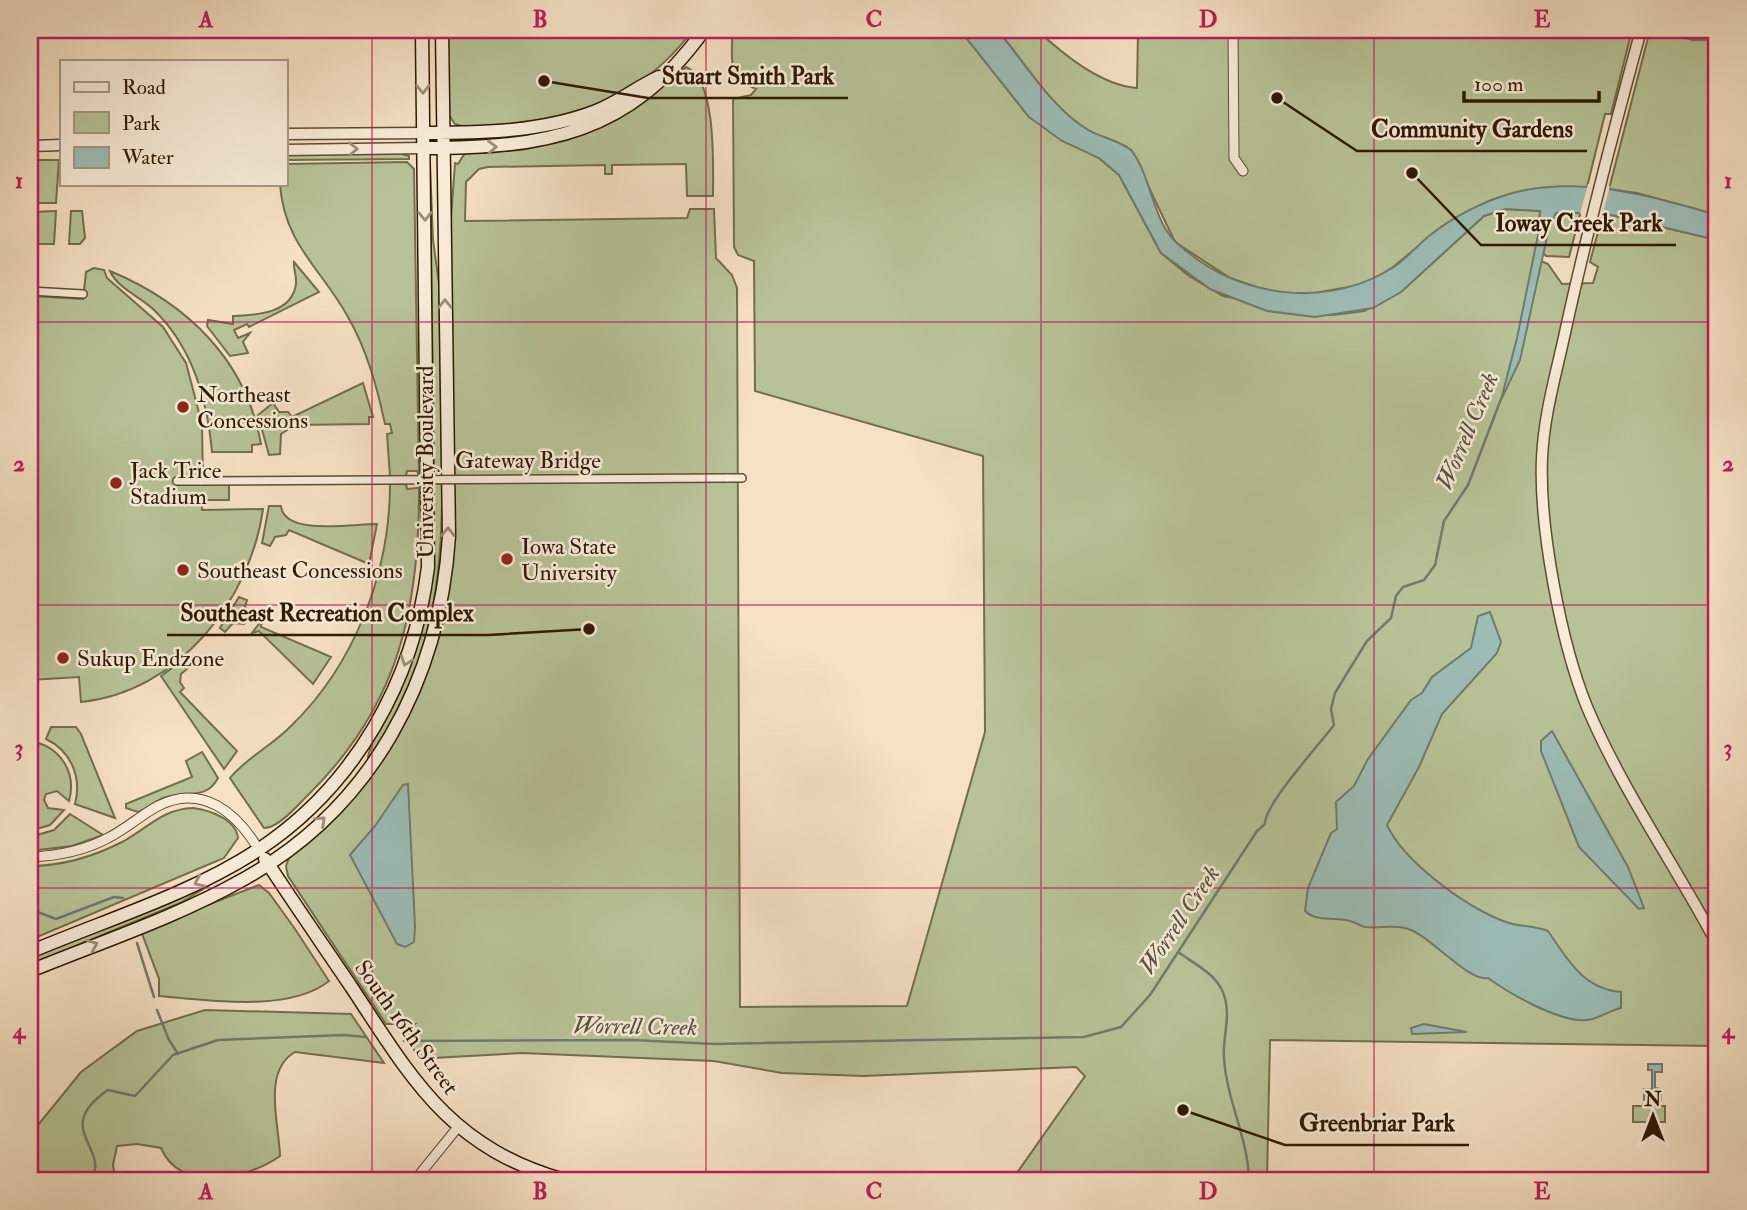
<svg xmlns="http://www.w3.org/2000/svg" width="1747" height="1210" font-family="'IM FELL Double Pica',serif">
  <rect width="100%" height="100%" fill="#f5e1c4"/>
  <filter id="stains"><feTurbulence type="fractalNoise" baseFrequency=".00286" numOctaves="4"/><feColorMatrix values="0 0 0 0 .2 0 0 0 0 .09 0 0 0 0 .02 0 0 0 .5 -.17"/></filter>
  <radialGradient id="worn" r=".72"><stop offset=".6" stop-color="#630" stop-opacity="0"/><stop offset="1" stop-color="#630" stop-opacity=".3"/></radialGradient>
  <path fill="#b7c397" stroke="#736e4c" stroke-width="2" d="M445,30H693C632,111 559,122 465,127L455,124L448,114Z
    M732,30H960L1029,117L1099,158L1119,175L1161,253L1189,276L1223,296L1333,315L1364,311L1401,292L1484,216L1506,209L1540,211L1536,284L1541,261L1548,264L1562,284L1593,283L1598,267L1590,262L1603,213L1717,240V1046L1270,1040L1267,1180H1012L1085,1076L1076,1067L863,1076L782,1073L714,1061L522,1053L433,1058L417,1055L410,1043L409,1030L415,1024H386L288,876L286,866L290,855L397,735L428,668L448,593L449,246L455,163L458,164L465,153L522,150L570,139L632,109L686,67C717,79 713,167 713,196H687L686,164L612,165V174H605V165L488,167L479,169L466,182L465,221L687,218L690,209H714L716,258L732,275L737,288L740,1007L907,1006L985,732L983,456L755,391L754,261L738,255L734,247L733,99L751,95L756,89C725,77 733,60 732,30Z
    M997,30H1037C1063,54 1100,85 1137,88L1138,30H1632L1611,114H1605L1587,187L1529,191L1491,200L1444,225L1393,267L1365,284L1315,293H1275L1230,278L1175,242L1131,150C1118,140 1102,138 1088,130C1050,107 1025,62 997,30Z
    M1650,30H1717V215L1637,193L1609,189Z
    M399,153L409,156V159L285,160V154Z
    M30,160H59L56,203H30Z
    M407,162L414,169L419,476L417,471H407L406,476H390L387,434L392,433L390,424H385C377,387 367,350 348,317C321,268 284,244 280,184H285V164Z
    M430,165L433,240L439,284L442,476H434Z
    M56,211L54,244H30V212Z
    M71,211H82L85,238L80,244H69Z
    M1560,211H1581L1569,257L1546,256L1543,253C1546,239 1548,219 1560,211Z
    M294,262L319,292L249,327L247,324L234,330L238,338L250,333L243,342L248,353L230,356L207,326L208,320L233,324V316C256,315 292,314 296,284C297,276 293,268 294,262Z
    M94,268L104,270L107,278L163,327L186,363L202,424L203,484H229V500H202V510L263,509C250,601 178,692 81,702L79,677L30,680V296L83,299L86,272Z
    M110,271C187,303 246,360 261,444L252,445V452H212C207,399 193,348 154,310C141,297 117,288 110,271Z
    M363,383L373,417H369V424L295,425L281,434L280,454L269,455L258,415L273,403L279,412H288L292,417Z
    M390,484H406L407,489L417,488L419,484C420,608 399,707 306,797C296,807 278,828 264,828L230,778C246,758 273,745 291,726C355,664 390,572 390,484Z
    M434,484H442C443,585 429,674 368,759C367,744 404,684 411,663C431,604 435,546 434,484Z
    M269,506H281C284,536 351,524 377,524L369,564L289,530L286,535L275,537L270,546L262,543Z
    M239,597L247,600L245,607L251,615L244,624L233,623L225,632L220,628Z
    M262,620L261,627L331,657L313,684L259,631L252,633Z
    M178,664L187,669L181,674L180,682L184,688L180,692L237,751L224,769L161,676Z
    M51,727H76L81,734L115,818L75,804C82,777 71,751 46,739Z
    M30,741C60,746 77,772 69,801L57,791L46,794L44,800L48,808L64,810L50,825L30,831Z
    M202,752L218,778C206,801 186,790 163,798C154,802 147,808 138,812L126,808V804L192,777L186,761Z
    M193,808C209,810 236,819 238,838L224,858L30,940V866C63,866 95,856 124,841C149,827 163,809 193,808Z
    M70,814L103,835L72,846L30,851V837L54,830Z
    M206,884L208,886L180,903L30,965V957Z
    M259,885L269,893L295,929L329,981C289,1013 207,1000 159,996V979L141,931Z
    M205,1010L351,1014L384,1063L295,1052C262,1071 279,1123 280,1156C248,1179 180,1194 161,1148L137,1144L117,1146L113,1165L116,1180H30V1142L38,1125L81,1072L137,1031Z
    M1633,1106H1665V1122H1633Z"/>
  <path fill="#9cbdb6" stroke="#707b6d" stroke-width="2" d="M960,30H997C1025,62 1050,107 1088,130C1102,138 1118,140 1131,150C1152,176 1152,222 1178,244C1238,298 1325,310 1394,267C1407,258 1417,246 1429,236C1453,217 1480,203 1509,194C1578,174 1651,196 1717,215V240L1603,213H1556L1549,228L1520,360L1501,400L1517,338L1538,235L1540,211L1506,209L1484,216L1401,292L1373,308L1315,317L1267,311L1210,289L1161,253L1119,175L1099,158L1062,141L1029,117Z
    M1490,612L1501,642L1497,653L1442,714L1419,767L1387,825C1404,862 1467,908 1506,922C1519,927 1534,925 1548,931C1568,960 1583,989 1621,992V1008C1607,1011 1595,1022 1579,1020C1553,1018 1510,994 1488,978C1468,982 1431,936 1408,929C1393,924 1380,929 1365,927C1360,926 1355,922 1350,921C1335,917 1316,922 1305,911L1308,888L1331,833L1337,829L1336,802L1354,786L1368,759L1411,700L1422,693L1432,677L1471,648L1478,616Z
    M1552,731L1628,867L1644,908L1639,909L1579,847L1541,751V741Z
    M408,784L415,926L414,942L405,947L397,944L350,855L375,826L403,785Z
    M1424,1024L1467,1032L1412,1034L1411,1028Z
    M1648,1064H1662V1072H1655V1088L1661,1089V1100H1644V1089H1652V1070H1648Z"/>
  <path fill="#f5e1c4" d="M1588,184L1610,186L1602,216L1580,214Z"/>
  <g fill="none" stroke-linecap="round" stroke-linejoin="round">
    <path stroke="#707b6d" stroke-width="2.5" d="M1675,34L1693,40H1717
      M30,909L56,919L114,897L123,898
      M137,943L154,997
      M1178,952C1193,963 1214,973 1222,990C1233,1014 1222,1035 1224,1059C1227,1101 1248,1138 1249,1180
      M157,1010L169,1040L178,1054
      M404,1041L633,1040L715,1044L1084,1037L1121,1027L1150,995L1257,831L1265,824C1264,805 1319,745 1334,725L1331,709L1335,693L1349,670L1367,641L1391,618L1396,596L1403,587L1424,580L1435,565L1444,521L1468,485L1501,399
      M91,1180C111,1148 51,1129 108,1090L135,1096L173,1055L218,1040L343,1035L366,1037"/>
    <defs>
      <path id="pedestrian" d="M30,291L83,294
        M727,478H742
        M177,481H202"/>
      <path id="minor" d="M1233,30L1234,158L1243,171
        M30,857C56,856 84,851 108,838C126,829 141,815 158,806C202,783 237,813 259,850
        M415,1180L458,1127"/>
      <path id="tertiary" d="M1641,30C1614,129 1588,228 1566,328C1557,371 1544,413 1542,458C1539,527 1561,643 1587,707C1622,790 1675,865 1717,944
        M285,134L424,133
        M30,146L61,145
        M285,150L424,148"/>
      <path id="secondary" d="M424,133C482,133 542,132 596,111C619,102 637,87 659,77
        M424,148C545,148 629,135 704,30
        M265,859C293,902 323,945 352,988C414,1082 450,1147 564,1180
        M30,952C105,920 189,895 258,850C355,786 414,681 428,567L422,30
        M30,971C101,942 177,917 244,879C372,808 440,680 449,536L442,30"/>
    </defs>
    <use href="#pedestrian" stroke="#604b31" stroke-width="10"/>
    <use href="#minor" stroke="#604b31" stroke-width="11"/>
    <use href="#tertiary" stroke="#604b31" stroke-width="13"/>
    <use href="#secondary" stroke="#2f1900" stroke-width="15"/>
    <use href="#pedestrian" stroke="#f8ecd9" stroke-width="7"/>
    <use href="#minor" stroke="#f8ecd9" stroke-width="9"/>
    <use href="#tertiary" stroke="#f8ecd9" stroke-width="10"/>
    <use href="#secondary" stroke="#f8ecd9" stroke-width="12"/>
    <defs>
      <path id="pedestrian-bridge" d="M202,481L727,478"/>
    </defs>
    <use href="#pedestrian-bridge" stroke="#604b31" stroke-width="10" stroke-linecap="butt"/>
    <use href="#pedestrian-bridge" stroke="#f8ecd9" stroke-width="7"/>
  </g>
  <defs><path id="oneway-chevron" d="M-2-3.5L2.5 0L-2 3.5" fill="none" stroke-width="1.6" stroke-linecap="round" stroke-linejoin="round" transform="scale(1.75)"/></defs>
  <g stroke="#9e8d77">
    <use href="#oneway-chevron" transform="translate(423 89) rotate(89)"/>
    <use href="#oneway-chevron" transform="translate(492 147) rotate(-2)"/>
    <use href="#oneway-chevron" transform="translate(353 149) rotate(-1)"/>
    <use href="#oneway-chevron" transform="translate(425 216) rotate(89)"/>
    <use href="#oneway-chevron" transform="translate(445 304) rotate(-90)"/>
    <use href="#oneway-chevron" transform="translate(448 532) rotate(-89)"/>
    <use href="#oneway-chevron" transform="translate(406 661) rotate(110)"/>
    <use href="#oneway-chevron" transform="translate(321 821) rotate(-43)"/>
    <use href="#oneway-chevron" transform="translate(199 882) rotate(156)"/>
    <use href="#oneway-chevron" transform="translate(93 945) rotate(-23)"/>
  </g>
  <path fill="none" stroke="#c2185b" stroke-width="2" stroke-opacity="0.55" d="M372,30V1180M706,30V1180M1041,30V1180M1374,30V1180M30,322H1717M30,605H1717M30,888H1717"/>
  <g fill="#8f2418" stroke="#f8ecd9" stroke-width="2.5">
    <circle cx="183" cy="407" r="7"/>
    <circle cx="116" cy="483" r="7"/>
    <circle cx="507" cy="559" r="7"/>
    <circle cx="183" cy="570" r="7"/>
    <circle cx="63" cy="658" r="7"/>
  </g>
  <g text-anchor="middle" stroke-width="5" stroke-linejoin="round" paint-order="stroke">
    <g font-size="23" fill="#2f1900" stroke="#f8ecd9" text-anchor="start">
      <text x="197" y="402">Northeast<tspan x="197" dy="26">Concessions</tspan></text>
      <text x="130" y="478">Jack Trice<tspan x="130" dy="26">Stadium</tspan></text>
      <text x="521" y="554">Iowa State<tspan x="521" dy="26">University</tspan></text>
      <text x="197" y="578">Southeast Concessions</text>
      <text x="77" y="666">Sukup Endzone</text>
    </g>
    <g font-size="23" fill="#2f1900" stroke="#f8ecd9">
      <text x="528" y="468">Gateway Bridge</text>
      <text transform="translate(425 462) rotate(-90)" y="8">University Boulevard</text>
      <text transform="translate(407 1027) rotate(54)" y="8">South 16th Street</text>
    </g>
    <g font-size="24" font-style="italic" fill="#555240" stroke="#f8ecd9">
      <text transform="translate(1467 431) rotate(-67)" y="8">Worrell Creek</text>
      <text transform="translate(1179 920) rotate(-56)" y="8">Worrell Creek</text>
      <text transform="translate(635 1026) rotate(1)" y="8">Worrell Creek</text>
    </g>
  </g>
  <path fill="none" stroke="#2f1900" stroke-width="2.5" d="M544 81L648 98H848M1277 98L1357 151H1587M1412 173L1481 245H1676M589 629L488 635H167M1183 1110L1285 1145H1469"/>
  <g fill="#2f1900" stroke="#f8ecd9" stroke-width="2.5">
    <circle cx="544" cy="81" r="7"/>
    <circle cx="1277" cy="98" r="7"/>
    <circle cx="1412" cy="173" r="7"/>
    <circle cx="589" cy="629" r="7"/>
    <circle cx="1183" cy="1110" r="7"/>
  </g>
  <g font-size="24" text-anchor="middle" font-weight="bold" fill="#2f1900" stroke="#f8ecd9" stroke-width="5" stroke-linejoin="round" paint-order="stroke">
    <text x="748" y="84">Stuart Smith Park</text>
    <text x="1472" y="137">Community Gardens</text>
    <text x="1579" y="231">Ioway Creek Park</text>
    <text x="327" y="621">Southeast Recreation Complex</text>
    <text x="1377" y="1131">Greenbriar Park</text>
  </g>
  <rect width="1747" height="1210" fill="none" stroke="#f5e1c4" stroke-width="77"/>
  <rect x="60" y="60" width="228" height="126" fill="#f8ecd9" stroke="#a89882" stroke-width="2"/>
  <rect x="74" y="82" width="35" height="10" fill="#f8ecd9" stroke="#a89882" stroke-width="2"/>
  <text x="122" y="94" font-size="21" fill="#2f1900">Road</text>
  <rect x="74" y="112" width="35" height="21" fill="#b7c397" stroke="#a89882" stroke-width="2"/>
  <text x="122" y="130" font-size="21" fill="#2f1900">Park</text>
  <rect x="74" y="147" width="35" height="21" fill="#9cbdb6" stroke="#a89882" stroke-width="2"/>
  <text x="122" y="164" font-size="21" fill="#2f1900">Water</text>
  <g transform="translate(1653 1116)" stroke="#f8ecd9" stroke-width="5" paint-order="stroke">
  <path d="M0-5L12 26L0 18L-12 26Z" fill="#2f1900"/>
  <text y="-10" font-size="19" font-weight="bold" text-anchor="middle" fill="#2f1900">N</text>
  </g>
  <path d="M1464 91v10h135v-10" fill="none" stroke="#2f1900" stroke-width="3.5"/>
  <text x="1474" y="91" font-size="21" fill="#2f1900" stroke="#f8ecd9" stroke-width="5" paint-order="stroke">100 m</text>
  <rect x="38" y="38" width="1670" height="1134" fill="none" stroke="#c2185b" stroke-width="2.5"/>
  <g font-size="23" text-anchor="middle" font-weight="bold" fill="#c2185b">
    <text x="206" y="27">A</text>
    <text x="540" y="27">B</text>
    <text x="874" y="27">C</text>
    <text x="1208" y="27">D</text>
    <text x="1542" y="27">E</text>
    <text x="19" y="188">1</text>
    <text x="1728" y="188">1</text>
    <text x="19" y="471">2</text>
    <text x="1728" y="471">2</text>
    <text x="19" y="755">3</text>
    <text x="1728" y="755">3</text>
    <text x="19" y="1038">4</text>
    <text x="1728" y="1038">4</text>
    <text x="206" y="1199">A</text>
    <text x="540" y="1199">B</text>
    <text x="874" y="1199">C</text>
    <text x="1208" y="1199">D</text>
    <text x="1542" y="1199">E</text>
  </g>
  <rect width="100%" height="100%" filter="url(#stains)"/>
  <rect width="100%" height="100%" fill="url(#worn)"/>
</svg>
